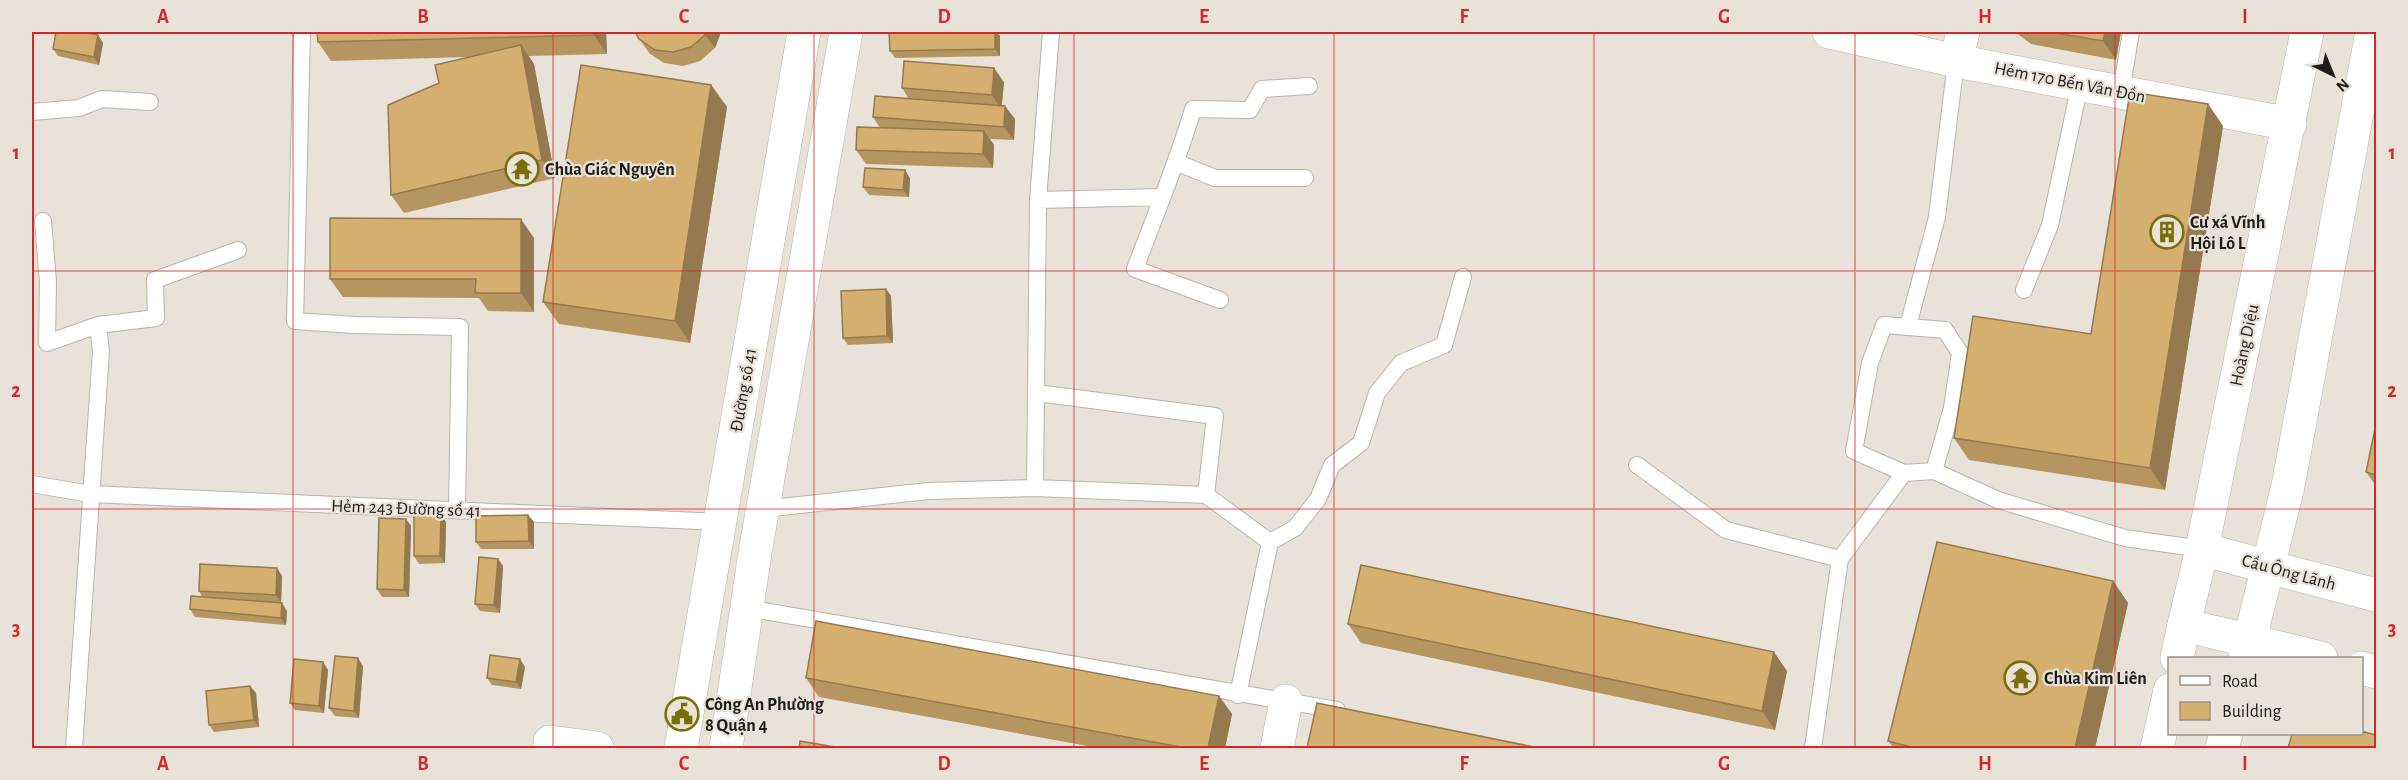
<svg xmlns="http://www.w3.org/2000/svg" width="2408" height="780" font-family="'Alegreya Sans',sans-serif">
  <rect width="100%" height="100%" fill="#e8e2d9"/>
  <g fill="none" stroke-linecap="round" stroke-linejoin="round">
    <defs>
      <path id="service" d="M302,32L295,321L354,325L460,327L457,510
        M2121,92L2131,32
        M32,112L79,108L102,99L150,102
        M1178,163L1215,178H1305
        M1038,200L1162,197
        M43,221L48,282L47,343L98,325L156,318L155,280L238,250
        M2024,290L2050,225L2080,84
        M1220,300L1135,269C1155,215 1177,164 1193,109L1250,110L1262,89L1309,86
        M1884,325L1945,330L1960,353L1952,408L1934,471L1904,473L1854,451L1870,363Z
        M1908,326L1937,217L1956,61
        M1037,393L1215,416L1206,495
        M1637,465L1726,530L1840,559L1904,473
        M1934,471L1998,500L2125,538L2202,549
        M32,484L90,494L721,522
        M1035,488L1038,200L1051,32
        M763,509L928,491L1035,488L1206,495L1270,542
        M747,608L1337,710
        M1238,695L1270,542L1295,528L1318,499L1332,465L1361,443L1377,393L1401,363L1444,345L1463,277
        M74,748L101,351L98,325
        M1813,748L1840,559"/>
      <path id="minor" d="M1829,32L1956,61L2290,124
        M1956,61L1963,32
        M550,742L597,748
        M1277,748L1286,701"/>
      <path id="tertiary" d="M681,748L804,32
        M726,748L755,553L846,32"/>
      <path id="secondary" d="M2202,549L2268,567L2245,658
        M2177,658L2184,625
        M2157,748L2170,690
        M2222,748L2226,734"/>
      <path id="primary" d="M2307,32L2202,549L2184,625L2321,658
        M2372,32L2288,486L2268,567L2376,595
        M2362,668L2376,672"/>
    </defs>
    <use href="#service" stroke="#b9b4ab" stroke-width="18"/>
    <use href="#minor" stroke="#b9b4ab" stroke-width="34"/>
    <use href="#tertiary" stroke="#b9b4ab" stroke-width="34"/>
    <use href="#secondary" stroke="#b9b4ab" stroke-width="34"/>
    <use href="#primary" stroke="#b9b4ab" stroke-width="34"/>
    <use href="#service" stroke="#fff" stroke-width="16"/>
    <use href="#minor" stroke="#fff" stroke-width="33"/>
    <use href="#tertiary" stroke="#fff" stroke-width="33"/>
    <use href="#secondary" stroke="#fff" stroke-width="33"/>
    <use href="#primary" stroke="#fff" stroke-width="33"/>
  </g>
  <path fill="#b69660" d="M317,32H606L607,54L529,56L534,64L555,178L404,213L391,195L439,83L468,57L331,61L318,42Z
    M635,32H721L715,48L700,61L683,66L664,63L649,53Z
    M889,32H996L1000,36V56L895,58L890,51Z
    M2015,32H2121L2116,60L2031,44Z
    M98,35L103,43L99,65L58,56L53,49Z
    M1004,82L1002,105L1015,119L1014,140L990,139L994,145L993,168L866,164L856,150L880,128L873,117L909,99L902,88Z
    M711,85L727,107L690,343L559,324L543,302Z
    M2208,104L2223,126L2165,490L1969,460L1954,438L2091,334Z
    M910,178L909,197L869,195L863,187Z
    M534,238V312L488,311L479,298L343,297L330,279Z
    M886,289L891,296L893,343L848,345L843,338Z
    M2376,424V486L2366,472Z
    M441,515L446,522L445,563L419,564L414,556Z
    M528,515L534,522V549H481L476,542Z
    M406,519L411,526L409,597H382L377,589Z
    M498,559L503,566L500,613L480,611L475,604Z
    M277,568L282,576L281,603L265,602L287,611L286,625L195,617L190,609L202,597L199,591Z
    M2113,581L2128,603L2095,748H1894L1888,741Z
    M1348,624L1787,671L1775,730L1361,643Z
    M323,662L328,670L324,713L295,710L290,703Z
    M363,666L359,718L335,716L329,708Z
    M525,667L521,689L492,685L487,678Z
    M806,678L1219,696L1232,714L1225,748H1099L819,697Z
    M250,686L256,693L259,727L214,732L209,725Z"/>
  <path fill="#947a4e" d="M594,32H606L607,54L594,35Z
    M706,32H721L715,48L705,35Z
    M995,32H996L1000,36V56L995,49Z
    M2105,32H2121L2116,60L2103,41Z
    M98,35L103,43L99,65L94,57Z
    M521,45L534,64L555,178L542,160Z
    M994,68L1004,82L1001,109L992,95Z
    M711,85L727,107L690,343L675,321Z
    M2208,104L2223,126L2165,490L2150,468Z
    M1005,106L1015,119L1014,140L1004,127Z
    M984,131L994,145L993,168L983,154Z
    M905,170L910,178L909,197L903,190Z
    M521,219L534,238V312L521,293Z
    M886,289L891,296L893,343L887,336Z
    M441,515L446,522L445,563L440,556Z
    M528,515L534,522V549L529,541Z
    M406,519L411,526L409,597L404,590Z
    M498,559L503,566L500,613L494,605Z
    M277,568L282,576L281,603L276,595Z
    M2113,581L2128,603L2095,748H2075Z
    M282,603L287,611L286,625L281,618Z
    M1774,652L1787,671L1775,730L1762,711Z
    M358,658L363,666L359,718L354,711Z
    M520,659L525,667L521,689L516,682Z
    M323,662L328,670L324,713L319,706Z
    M250,686L256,693L259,727L254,720Z
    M1219,696L1232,714L1225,748H1208Z"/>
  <path fill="#d4af70" stroke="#947a4e" stroke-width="1.5" d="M56,32H81L98,35L94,57L53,49Z
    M317,32H594V35L318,42Z
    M635,32H706L705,35L691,47L673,52L655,50L639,39Z
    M889,32H995V49L890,51Z
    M2050,32H2105L2103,41Z
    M521,45L542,160L391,195L388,105L439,83L435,65Z
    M904,61L994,68L992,95L902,88Z
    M581,65L711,85L675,321L543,302Z
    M2130,92L2208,104L2150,468L1954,438L1973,316L2091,334Z
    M875,96L1005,106L1004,127L873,117Z
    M857,127L984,131L983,154L856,150Z
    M865,168L905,170L903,190L863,187Z
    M330,218L521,219V293H475L476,279H330Z
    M886,289L887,336L843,338L841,291Z
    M2376,424V475L2366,472Z
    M414,515H441L440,556H414Z
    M528,515L529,541L476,542V516Z
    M379,518L406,519L404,590L377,589Z
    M1937,542L2113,581L2075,748H1915L1888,741Z
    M479,557L498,559L494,605L475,604Z
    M200,564L277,568L276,595L199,591Z
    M1361,565L1774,652L1762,711L1348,624Z
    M191,596L282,603L281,618L190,609Z
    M816,621L1219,696L1208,748H1186L806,678Z
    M490,655L520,659L516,682L487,678Z
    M335,656L358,658L354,711L329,708Z
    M294,659L323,662L319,706L290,703Z
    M250,686L254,720L209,725L206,691Z
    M1317,703L1539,748H1307Z
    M2361,731L2376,735V748H2288L2292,734H2361Z
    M800,741L841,748H799Z"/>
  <path fill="none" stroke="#d62828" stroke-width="1.5" stroke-opacity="0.55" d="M293,32V748M553,32V748M814,32V748M1074,32V748M1334,32V748M1594,32V748M1855,32V748M2115,32V748M32,271H2376M32,509H2376"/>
  <defs>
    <symbol id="temple-ring" viewBox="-11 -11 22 22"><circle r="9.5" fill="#e8e2d9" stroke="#7a6e0b" stroke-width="1.5"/><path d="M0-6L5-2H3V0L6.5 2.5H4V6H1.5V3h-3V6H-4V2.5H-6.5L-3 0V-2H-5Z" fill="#7a6e0b"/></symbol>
    <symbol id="building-ring" viewBox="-11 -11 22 22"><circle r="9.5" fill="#e8e2d9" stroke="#7a6e0b" stroke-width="1.5"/><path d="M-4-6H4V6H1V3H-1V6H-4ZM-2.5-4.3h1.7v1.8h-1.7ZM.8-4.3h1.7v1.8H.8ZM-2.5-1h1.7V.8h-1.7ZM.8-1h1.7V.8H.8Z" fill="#7a6e0b"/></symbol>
    <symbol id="civic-ring" viewBox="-11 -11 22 22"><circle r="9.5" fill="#e8e2d9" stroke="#7a6e0b" stroke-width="1.5"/><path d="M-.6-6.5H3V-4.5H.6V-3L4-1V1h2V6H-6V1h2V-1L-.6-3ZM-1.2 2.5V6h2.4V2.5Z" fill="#7a6e0b"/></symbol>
  </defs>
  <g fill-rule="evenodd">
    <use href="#temple-ring" x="503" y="150" width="38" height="38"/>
    <use href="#building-ring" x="2148" y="213" width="38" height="38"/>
    <use href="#temple-ring" x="2002" y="659" width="38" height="38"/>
    <use href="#civic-ring" x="663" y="695" width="38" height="38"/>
  </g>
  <g text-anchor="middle" stroke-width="4.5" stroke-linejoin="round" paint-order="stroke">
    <g font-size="18" fill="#1f1d1a" stroke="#e8e2d9">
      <text transform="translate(2070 82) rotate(11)" y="6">Hẻm 170 Bến Vân Đồn</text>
      <text transform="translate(2244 345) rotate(-78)" y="6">Hoàng Diệu</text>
      <text transform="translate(743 390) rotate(-80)" y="6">Đường số 41</text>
      <text transform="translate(406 508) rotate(2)" y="6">Hẻm 243 Đường số 41</text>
      <text transform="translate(2289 572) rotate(15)" y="6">Cầu Ông Lãnh</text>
    </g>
    <g font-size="18" font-weight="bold" fill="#1f1d1a" stroke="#e8e2d9" text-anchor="start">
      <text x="545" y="175">Chùa Giác Nguyên</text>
      <text x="2190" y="228">Cư xá Vĩnh<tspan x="2190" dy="21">Hội Lô L</tspan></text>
      <text x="2044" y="684">Chùa Kim Liên</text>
      <text x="705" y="710">Công An Phường<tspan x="705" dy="21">8 Quận 4</tspan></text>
    </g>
  </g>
  <rect width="2408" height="780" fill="none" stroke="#e8e2d9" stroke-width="66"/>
  <rect x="2168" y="657" width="195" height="78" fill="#e8e2d9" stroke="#98938d" stroke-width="1.5"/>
  <rect x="2180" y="676" width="30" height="9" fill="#ffffff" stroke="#98938d" stroke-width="1.5"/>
  <text x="2222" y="687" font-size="18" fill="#1f1d1a">Road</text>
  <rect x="2180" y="702" width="30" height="18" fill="#d4af70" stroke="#98938d" stroke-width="1.5"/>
  <text x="2222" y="717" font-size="18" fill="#1f1d1a">Building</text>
  <g transform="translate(2333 75) rotate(137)" stroke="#e8e2d9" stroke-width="4.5" paint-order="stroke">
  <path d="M0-4.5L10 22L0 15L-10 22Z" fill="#1f1d1a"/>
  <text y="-9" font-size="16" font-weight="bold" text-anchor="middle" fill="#1f1d1a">N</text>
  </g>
  <rect x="33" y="33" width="2342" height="714" fill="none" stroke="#d62828" stroke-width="2"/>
  <g font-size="20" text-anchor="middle" font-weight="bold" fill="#d62828">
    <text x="163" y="23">A</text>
    <text x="423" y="23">B</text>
    <text x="684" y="23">C</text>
    <text x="944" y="23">D</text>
    <text x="1204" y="23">E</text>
    <text x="1464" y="23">F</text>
    <text x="1724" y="23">G</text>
    <text x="1985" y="23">H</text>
    <text x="2245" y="23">I</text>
    <text x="16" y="159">1</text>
    <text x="2392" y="159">1</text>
    <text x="16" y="397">2</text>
    <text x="2392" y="397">2</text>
    <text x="16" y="635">3</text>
    <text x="2392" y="635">3</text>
    <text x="163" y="770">A</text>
    <text x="423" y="770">B</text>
    <text x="684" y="770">C</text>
    <text x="944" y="770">D</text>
    <text x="1204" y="770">E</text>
    <text x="1464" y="770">F</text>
    <text x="1724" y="770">G</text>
    <text x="1985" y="770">H</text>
    <text x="2245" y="770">I</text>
  </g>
</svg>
